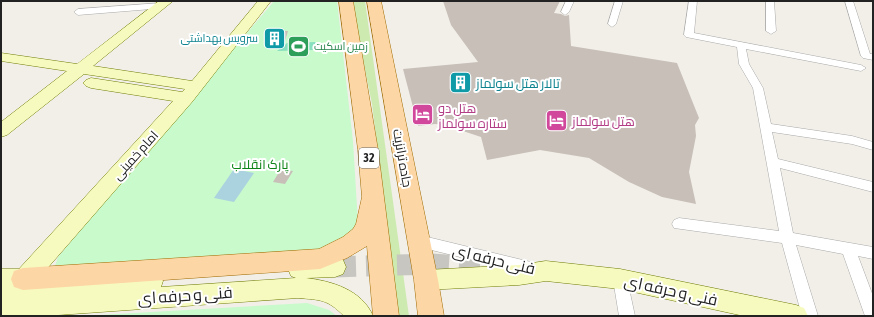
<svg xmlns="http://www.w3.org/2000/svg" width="874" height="317" font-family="'Asap Condensed',Cairo,sans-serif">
  <rect width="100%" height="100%" fill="#f2efe9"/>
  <path fill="#cdebb0" d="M353,1H365L409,316H398L372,104L357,30Z"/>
  <path fill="#c8facc" d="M274,1H337L353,141L358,223L357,229L329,249L55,266L58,257Z
    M307,303L329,310L337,316H82Z"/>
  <path fill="#88e0be" d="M316,42L314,50L277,51L287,43Z"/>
  <path fill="#aad3df" d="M234,169L254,173L234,202L214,198Z"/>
  <path fill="#c7bfb8" d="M443,1H560L554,13L561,14L565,16L569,15L571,46L677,63L699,118L695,125L696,136L689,172L696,204L662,197L629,182L589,158L540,150L487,160L481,137L445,125L435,124L418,126L403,69L478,62L451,25Z
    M274,31H288L285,41H271Z
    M281,169L293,171L285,184L273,182Z"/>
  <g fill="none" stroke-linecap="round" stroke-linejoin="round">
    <path stroke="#c8c6c1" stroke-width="21" stroke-dasharray="21 10" stroke-linecap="butt" d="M335,267L432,264L506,269"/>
    <defs>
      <path id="street" d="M566,1H574L569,12L565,15L561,12Z
        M615,1H623L616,24L612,27L608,24Z
        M689,1H697L694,33L861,65L866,68L861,71L746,49L749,64L763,88L771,124L852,136L873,142V150L852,144L772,132L778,159L873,182V192L780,168L793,233L873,247V259L858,256L873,296V316H865L843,254L796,245L818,316H802L782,243L674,228L672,224L674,220L679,218L779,231L753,88L739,64L737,47L686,37L684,35Z
        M766,1H774L776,31L771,34L766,31Z
        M845,1H853L870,54H873V60L863,58L861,56Z
        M161,3L164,4L165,6L164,8L78,15L74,12L78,9Z
        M419,235L535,263L540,264L542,269L540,274L535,275L419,247L414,245L412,241L414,237Z
        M620,272L625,274L627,279L635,316H619L613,279L615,274Z"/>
      <path id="secondary" d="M159,1H173L93,66L192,81L258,1H271L192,102L38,279L152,271L160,274L163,281L161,287L296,278L291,276L288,269L291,262C306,257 328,255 343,260L346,267L343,274L335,277L306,278C332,281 362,290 373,316H344C327,299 321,300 298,298L44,316H1V269H19L173,101L91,88L86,86L83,83L86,80L91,78L182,92L185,89L84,74L7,135L1,137V122L67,71L1,61V53L77,64Z
        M546,261L620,269L796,305L804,308L808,316H744L620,289L546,281L519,285L426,290L418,287L415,280L418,273L426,270L519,265Z"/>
      <path id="primary" d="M339,1H353L378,150L399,316H373L367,246L347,258L320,269L23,290L14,287L11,279L14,271L23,268L319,249L343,237L353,229L356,224L362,197L358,150Z
        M367,1H381L438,280L444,316H418L414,280Z"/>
    </defs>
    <use href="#street" stroke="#a9a9a9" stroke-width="1"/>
    <use href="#secondary" stroke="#707d05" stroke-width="1"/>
    <use href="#primary" stroke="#a06b00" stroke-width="1"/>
    <use href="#street" fill="#fff" fill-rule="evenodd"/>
    <use href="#secondary" fill="#f7fabf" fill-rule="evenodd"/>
    <use href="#primary" fill="#fcd6a4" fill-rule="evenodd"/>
  </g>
  <defs>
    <symbol id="building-square" viewBox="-11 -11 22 22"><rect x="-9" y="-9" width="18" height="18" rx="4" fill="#0f9aa8" stroke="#fff"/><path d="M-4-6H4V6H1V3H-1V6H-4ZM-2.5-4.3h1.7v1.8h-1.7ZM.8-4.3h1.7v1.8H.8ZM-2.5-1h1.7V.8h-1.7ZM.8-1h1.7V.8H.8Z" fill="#fff"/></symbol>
    <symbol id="stadium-square" viewBox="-11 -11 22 22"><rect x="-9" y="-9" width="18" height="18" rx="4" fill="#2e9e5b" stroke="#fff"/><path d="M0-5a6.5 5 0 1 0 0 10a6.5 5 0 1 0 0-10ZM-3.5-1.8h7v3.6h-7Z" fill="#fff"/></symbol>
    <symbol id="hotel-square" viewBox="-11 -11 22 22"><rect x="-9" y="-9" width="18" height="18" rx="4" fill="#d1479c" stroke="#fff"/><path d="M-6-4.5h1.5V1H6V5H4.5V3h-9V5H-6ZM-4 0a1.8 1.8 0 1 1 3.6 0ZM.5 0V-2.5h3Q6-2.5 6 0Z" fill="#fff"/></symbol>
  </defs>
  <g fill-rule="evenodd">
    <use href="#building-square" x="262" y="26" width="25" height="25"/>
    <use href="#stadium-square" x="286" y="34" width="25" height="25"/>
    <use href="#building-square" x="448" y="70" width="25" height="25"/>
    <use href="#hotel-square" x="410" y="102" width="25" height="25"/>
    <use href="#hotel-square" x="544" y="108" width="25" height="25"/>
  </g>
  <g text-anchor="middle" stroke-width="4" stroke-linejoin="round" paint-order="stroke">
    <g font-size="11" fill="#0d838f" stroke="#fff" text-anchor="end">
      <text x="258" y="42">سرویس بهداشتی</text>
    </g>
    <g font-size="11" fill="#27864d" stroke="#fff" text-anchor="start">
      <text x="314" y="50">زمین اسکیت</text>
    </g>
    <rect fill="#fff" stroke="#646464" stroke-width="1" x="359" y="148" width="20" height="20" rx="3"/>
    <g font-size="12" font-weight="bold" fill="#222">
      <text x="369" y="162">32</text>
    </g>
    <g font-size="13" fill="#0d838f" stroke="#fff" text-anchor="start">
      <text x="476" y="88">تالار هتل سولماز</text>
    </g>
    <g font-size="13" fill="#b23c85" stroke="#fff" text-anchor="start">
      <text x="438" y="113">هتل دو<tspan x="438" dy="15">ستاره سولماز</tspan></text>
      <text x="572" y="126">هتل سولماز</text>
    </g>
    <g font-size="13" fill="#222" stroke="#fff">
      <text transform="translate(135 155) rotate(-48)" y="5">امام خمینی</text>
      <text transform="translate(403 158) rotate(80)" y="5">جاده ترانزیت</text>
    </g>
    <g font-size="13" fill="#0c8416" stroke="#fff">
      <text x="260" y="169">پارک انقلاب</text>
    </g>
    <g font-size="16" fill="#222" stroke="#fff">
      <text transform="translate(494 259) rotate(13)" y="6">فنی حرفه ای</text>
      <text transform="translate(671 290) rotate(12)" y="6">فنی و حرفه ای</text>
      <text transform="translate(185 295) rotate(-4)" y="6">فنی و حرفه ای</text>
    </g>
  </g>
  <rect width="874" height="317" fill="none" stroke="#222222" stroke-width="4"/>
</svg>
